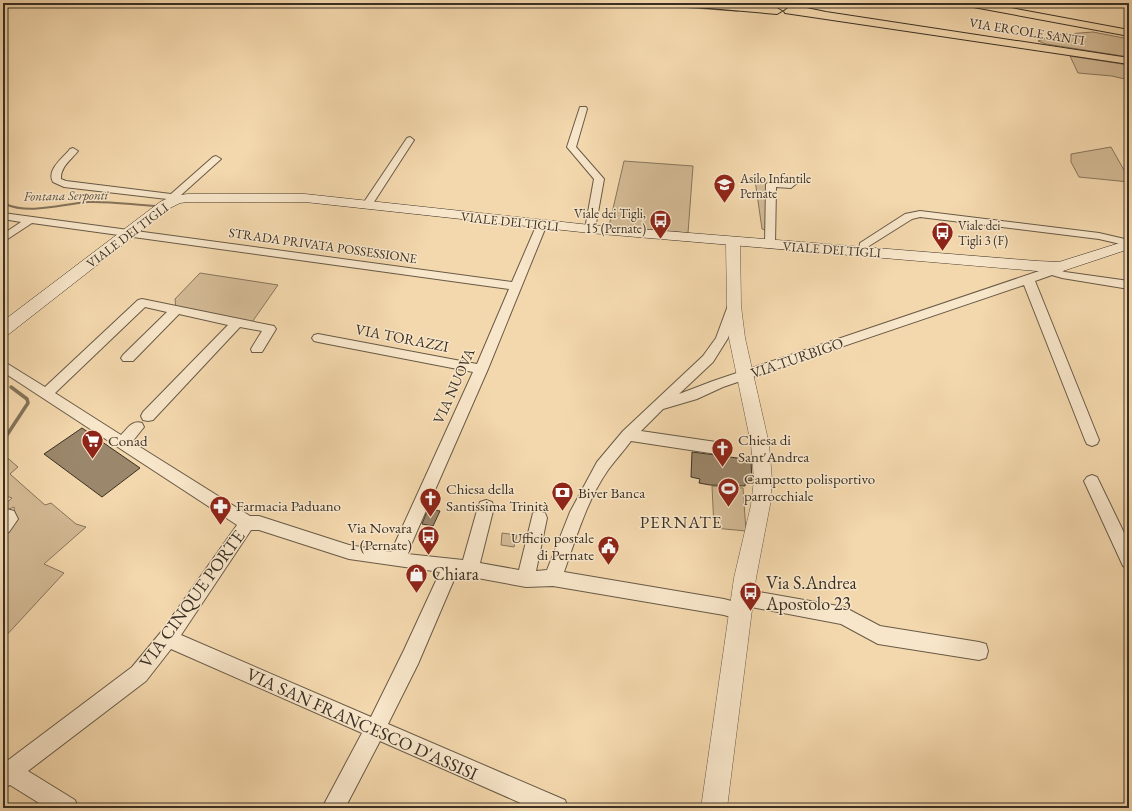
<svg xmlns="http://www.w3.org/2000/svg" width="1132" height="811" font-family="'EB Garamond',serif">
  <rect width="100%" height="100%" fill="#f4d8ad"/>
  <filter id="stains"><feTurbulence type="fractalNoise" baseFrequency=".005" numOctaves="4"/><feColorMatrix values="0 0 0 0 .2 0 0 0 0 .09 0 0 0 0 .02 0 0 0 .5 -.17"/></filter>
  <radialGradient id="worn" r=".72"><stop offset=".6" stop-color="#630" stop-opacity="0"/><stop offset="1" stop-color="#630" stop-opacity=".3"/></radialGradient>
  <path fill="#d4bb96" stroke="#87765d" d="M1093,32L1129,39V57L1046,44L1038,41L1054,35Z
    M1070,56L1128,65L1129,80L1112,76L1078,73Z
    M1111,147L1129,179V182L1079,177L1071,162V154Z
    M624,161L693,166L688,233L609,226Z
    M755,180L767,182L765,230L762,229Z
    M200,273L278,285L250,325L176,310L175,299Z
    M3,454L18,467L10,474L45,505L51,503L76,524L86,527L44,564L64,573L3,639V532L16,522L14,507L3,512V506L12,498L3,495Z
    M712,486L743,488L746,531L714,528Z
    M502,533L517,535L514,547L501,545Z"/>
  <g fill="none" stroke-linecap="round" stroke-linejoin="round">
    <path stroke="#84735a" stroke-width="1.5" d="M629,3L738,11
      M3,10L19,3"/>
    <path stroke="#84735a" stroke-width="2" d="M3,199L5,204C30,215 62,204 88,202C110,201 134,205 156,206"/>
    <path stroke="#84735a" stroke-width="3.5" d="M3,441L28,403L27,399L11,387"/>
  </g>
  <path fill="#9b876b" stroke="#3a3024" d="M82,428L140,468L102,497L44,454Z
    M692,452L723,456L730,453V457L751,460L752,481L746,480L745,486L710,485L699,483L700,479L691,477Z
    M428,509L440,511L433,526L422,524Z"/>
  <g fill="none" stroke-linecap="round" stroke-linejoin="round">
    <defs>
      <path id="minor" d="M580,107H586L587,109L576,147L604,179L595,229L590,232L585,229L594,179L567,147Z
        M410,137L414,140L372,205L371,207H363L362,205L407,138Z
        M73,148L78,151C71,160 60,167 61,179L66,181L171,194L213,157L216,156L221,159L181,195L182,199L177,202L167,199L64,187L53,182C46,170 63,158 70,149Z
        M792,180L797,183L791,188L776,187L775,244L770,247L766,246L765,244L766,184L771,181L786,183Z
        M920,211L1099,233L1129,240V246L1099,239L920,217L912,219L869,246L868,253L864,254L859,251L860,243L905,214Z
        M3,213L512,282L537,224L538,222H546L547,224L488,369L407,554L463,560L478,507L480,502L486,500L492,502L494,507L480,563L519,570L533,513L539,511L545,513L547,518L536,571L547,570L570,512L597,462L623,431L703,356L716,338L730,300H738L740,303L728,338L713,362L679,394L713,381L1060,264L1066,267L1062,271L1065,272L1129,281V289L1062,278L1052,275L1035,281L1099,440L1097,444L1092,446L1087,444L1085,440L1024,285L723,387L697,399L663,409L641,431L723,443L728,445L730,449L728,453L723,455L631,441C624,451 615,460 608,470C587,500 576,538 564,572L724,599L735,602L733,597L736,591L742,589L844,607L880,626L979,642L986,644L988,651L986,658L979,660L878,644L841,624L746,606L749,612L746,618L740,620L724,615L553,586L526,587L472,577L469,579L456,575L418,664L388,724L565,800L568,808H532L380,741L345,808H322L362,733L171,649L146,681L28,771L75,800L78,808H47L10,785L3,788V764L132,667L161,632L237,525L3,372V361L45,387L138,300L142,299L274,326L276,329L262,352H252L251,349L262,331L240,327L153,420L148,421L143,420L141,416L143,412L228,325L179,314L133,361H123L121,358L123,355L167,312L145,307L55,393L121,435C128,428 132,420 142,423L144,427L132,442L250,516H259L349,545L391,552L473,372L318,342L314,341L312,338L314,335L318,334L477,364L509,289L32,223L3,242V234L21,222L3,219ZM251,530H259L349,559L440,572L404,650L371,717L181,635Z
        M1092,475L1097,477L1129,543V569L1123,566L1084,481L1087,477Z
        M3,508L14,511L18,519L9,532L3,534Z"/>
      <path id="tertiary" d="M733,238L740,242L741,306L745,338L769,444L772,480L770,505L756,578L727,808H701L734,578L751,505L754,480L751,444L729,338L727,306L726,242Z"/>
      <path id="secondary" d="M188,194H305L590,225L1037,261L1059,262L1129,240V249L1060,272L1037,271L590,233L305,202H188L180,203L170,208L9,334L3,336V321L160,202L172,196Z"/>
      <path id="primary" d="M681,3L773,4L776,5L777,8L782,11L777,14L686,6Z
        M792,5L826,12L1129,58V64L785,13L784,11Z"/>
      <path id="motorway" d="M963,3H984L1129,30V36L968,6Z"/>
    </defs>
    <use href="#minor" stroke="#685a46" stroke-width="2"/>
    <use href="#tertiary" stroke="#685a46" stroke-width="1"/>
    <use href="#secondary" stroke="#3a3024" stroke-width="1"/>
    <use href="#primary" stroke="#3a3024" stroke-width="2"/>
    <use href="#motorway" stroke="#3a3024" stroke-width="2"/>
    <use href="#minor" fill="#f8e6ca" fill-rule="evenodd"/>
    <use href="#tertiary" fill="#f8e6ca" fill-rule="evenodd"/>
    <use href="#secondary" fill="#f8e6ca" fill-rule="evenodd"/>
    <use href="#primary" fill="#f4d8ad" fill-rule="evenodd"/>
    <use href="#motorway" fill="#f4d8ad" fill-rule="evenodd"/>
    <path stroke="#3a3024" stroke-width="1.5" stroke-dasharray="3.5 3.5" stroke-linecap="butt" d="M1124,3L1129,4"/>
  </g>
  <defs>
    <symbol id="school-pin" viewBox="-11 -11 22 30"><path d="M0 17L-7.5 6A9.5 9.5 0 1 1 7.5 6Z" fill="#8f2418" stroke="#f8e6ca"/><path d="M0-5L7-2L0 1L-7-2ZM-4 1L0 2.5L4 1V4Q0 6-4 4Z" fill="#fff"/></symbol>
    <symbol id="bus-pin" viewBox="-11 -11 22 30"><path d="M0 17L-7.5 6A9.5 9.5 0 1 1 7.5 6Z" fill="#8f2418" stroke="#f8e6ca"/><path d="M-5-6H5V4H4V6H2V4H-2V6H-4V4H-5ZM-3.5-4V0h7V-4ZM-3.5 1.2v1.5H-2V1.2ZM2 1.2v1.5H3.5V1.2Z" fill="#fff"/></symbol>
    <symbol id="supermarket-pin" viewBox="-11 -11 22 30"><path d="M0 17L-7.5 6A9.5 9.5 0 1 1 7.5 6Z" fill="#8f2418" stroke="#f8e6ca"/><path d="M-6-5.5h2.5l.6 2H6L4.5 2H-2.5L-4.4-4H-6ZM-1.5 3.2a1.3 1.3 0 1 0 .1 0ZM3 3.2a1.3 1.3 0 1 0 .1 0Z" fill="#fff"/></symbol>
    <symbol id="church-pin" viewBox="-11 -11 22 30"><path d="M0 17L-7.5 6A9.5 9.5 0 1 1 7.5 6Z" fill="#8f2418" stroke="#f8e6ca"/><path d="M-1.2-6h2.4v3.5h3.3v2.4h-3.3V6h-2.4V-.1h-3.3v-2.4h3.3Z" fill="#fff"/></symbol>
    <symbol id="stadium-pin" viewBox="-11 -11 22 30"><path d="M0 17L-7.5 6A9.5 9.5 0 1 1 7.5 6Z" fill="#8f2418" stroke="#f8e6ca"/><path d="M0-5a6.5 5 0 1 0 0 10a6.5 5 0 1 0 0-10ZM-3.5-1.8h7v3.6h-7Z" fill="#fff"/></symbol>
    <symbol id="bank-pin" viewBox="-11 -11 22 30"><path d="M0 17L-7.5 6A9.5 9.5 0 1 1 7.5 6Z" fill="#8f2418" stroke="#f8e6ca"/><path d="M-6-4H6V4H-6ZM0-2.3a2.3 2.3 0 1 0 0 4.6a2.3 2.3 0 1 0 0-4.6Z" fill="#fff"/></symbol>
    <symbol id="pharmacy-pin" viewBox="-11 -11 22 30"><path d="M0 17L-7.5 6A9.5 9.5 0 1 1 7.5 6Z" fill="#8f2418" stroke="#f8e6ca"/><path d="M-2-6h4v4h4v4h-4v4h-4v-4h-4v-4h4Z" fill="#fff"/></symbol>
    <symbol id="civic-pin" viewBox="-11 -11 22 30"><path d="M0 17L-7.5 6A9.5 9.5 0 1 1 7.5 6Z" fill="#8f2418" stroke="#f8e6ca"/><path d="M-.6-6.5H3V-4.5H.6V-3L4-1V1h2V6H-6V1h2V-1L-.6-3ZM-1.2 2.5V6h2.4V2.5Z" fill="#fff"/></symbol>
    <symbol id="shop-pin" viewBox="-11 -11 22 30"><path d="M0 17L-7.5 6A9.5 9.5 0 1 1 7.5 6Z" fill="#8f2418" stroke="#f8e6ca"/><path d="M-5-2.5h2.3a2.7 3.5 0 0 1 5.4 0H5L5.5 6h-11ZM-1.5-2.5h3a1.5 2.3 0 0 0-3 0Z" fill="#fff"/></symbol>
  </defs>
  <g fill-rule="evenodd">
    <use href="#school-pin" x="712" y="172" width="25" height="34"/>
    <use href="#bus-pin" x="648" y="208" width="25" height="34"/>
    <use href="#bus-pin" x="930" y="220" width="25" height="34"/>
    <use href="#supermarket-pin" x="80" y="428" width="25" height="34"/>
    <use href="#church-pin" x="710" y="436" width="25" height="34"/>
    <use href="#stadium-pin" x="716" y="476" width="25" height="34"/>
    <use href="#bank-pin" x="550" y="480" width="25" height="34"/>
    <use href="#church-pin" x="418" y="486" width="25" height="34"/>
    <use href="#pharmacy-pin" x="208" y="494" width="25" height="34"/>
    <use href="#bus-pin" x="416" y="524" width="25" height="34"/>
    <use href="#civic-pin" x="596" y="534" width="25" height="34"/>
    <use href="#shop-pin" x="404" y="562" width="25" height="34"/>
    <use href="#bus-pin" x="738" y="580" width="25" height="34"/>
  </g>
  <g text-anchor="middle" stroke-width="3" stroke-linejoin="round" paint-order="stroke">
    <g font-size="13" fill="#3a3024" stroke="#f8e6ca">
      <text transform="translate(1027 31) rotate(9)" y="5">VIA ERCOLE SANTI</text>
      <text transform="translate(510 221) rotate(6)" y="5">VIALE DEI TIGLI</text>
      <text transform="translate(127 235) rotate(-37)" y="5">VIALE DEI TIGLI</text>
      <text transform="translate(323 245) rotate(8)" y="5">STRADA PRIVATA POSSESSIONE</text>
      <text transform="translate(832 249) rotate(4)" y="5">VIALE DEI TIGLI</text>
    </g>
    <g font-size="13" fill="#3a3024" stroke="#f8e6ca" text-anchor="start">
      <text x="740" y="183">Asilo Infantile<tspan x="740" dy="15">Pernate</tspan></text>
      <text x="646" y="218" text-anchor="end">Viale dei Tigli,<tspan x="646" dy="15">15 (Pernate)</tspan></text>
      <text x="958" y="230">Viale dei<tspan x="958" dy="15">Tigli 3 (F)</tspan></text>
    </g>
    <g font-size="13" font-style="italic" fill="#594c3a" stroke="#f8e6ca">
      <text transform="translate(66 195) rotate(-1)" y="5">Fontana Serponti</text>
    </g>
    <g font-size="15" fill="#3a3024" stroke="#f8e6ca">
      <text transform="translate(402 338) rotate(11)" y="5">VIA TORAZZI</text>
      <text transform="translate(797 358) rotate(-19)" y="5">VIA TURBIGO</text>
      <text transform="translate(454 386) rotate(-66)" y="5">VIA NUOVA</text>
    </g>
    <g font-size="15" fill="#3a3024" stroke="#f8e6ca" text-anchor="start">
      <text x="738" y="445">Chiesa di<tspan x="738" dy="17">Sant'Andrea</tspan></text>
      <text x="108" y="446">Conad</text>
      <text x="744" y="484">Campetto polisportivo<tspan x="744" dy="17">parrocchiale</tspan></text>
      <text x="446" y="494">Chiesa della<tspan x="446" dy="17">Santissima Trinità</tspan></text>
      <text x="578" y="498">Biver Banca</text>
      <text x="236" y="511">Farmacia Paduano</text>
      <text x="412" y="533" text-anchor="end">Via Novara<tspan x="412" dy="17">1 (Pernate)</tspan></text>
      <text x="594" y="543" text-anchor="end">Ufficio postale<tspan x="594" dy="17">di Pernate</tspan></text>
    </g>
    <g font-size="17" letter-spacing="1" fill="#3a3024" stroke="#f8e6ca">
      <text x="681" y="528">PERNATE</text>
    </g>
    <g font-size="18" fill="#3a3024" stroke="#f8e6ca" text-anchor="start">
      <text x="432" y="580">Chiara</text>
      <text x="766" y="589">Via S.Andrea<tspan x="766" dy="21">Apostolo 23</tspan></text>
    </g>
    <g font-size="18" fill="#3a3024" stroke="#f8e6ca">
      <text transform="translate(192 599) rotate(-54)" y="6">VIA CINQUE PORTE</text>
      <text transform="translate(362 724) rotate(24)" y="6">VIA SAN FRANCESCO D'ASSISI</text>
    </g>
  </g>
  <rect width="1132" height="811" fill="none" stroke="#f4d8ad" stroke-width="16"/>
  <rect x="4" y="4" width="1124" height="803" fill="none" stroke="#3a3024" stroke-width="2"/>
  <rect x="8" y="8" width="1116" height="795" fill="none" stroke="#3a3024"/>
  <rect width="100%" height="100%" filter="url(#stains)"/>
  <rect width="100%" height="100%" fill="url(#worn)"/>
</svg>
